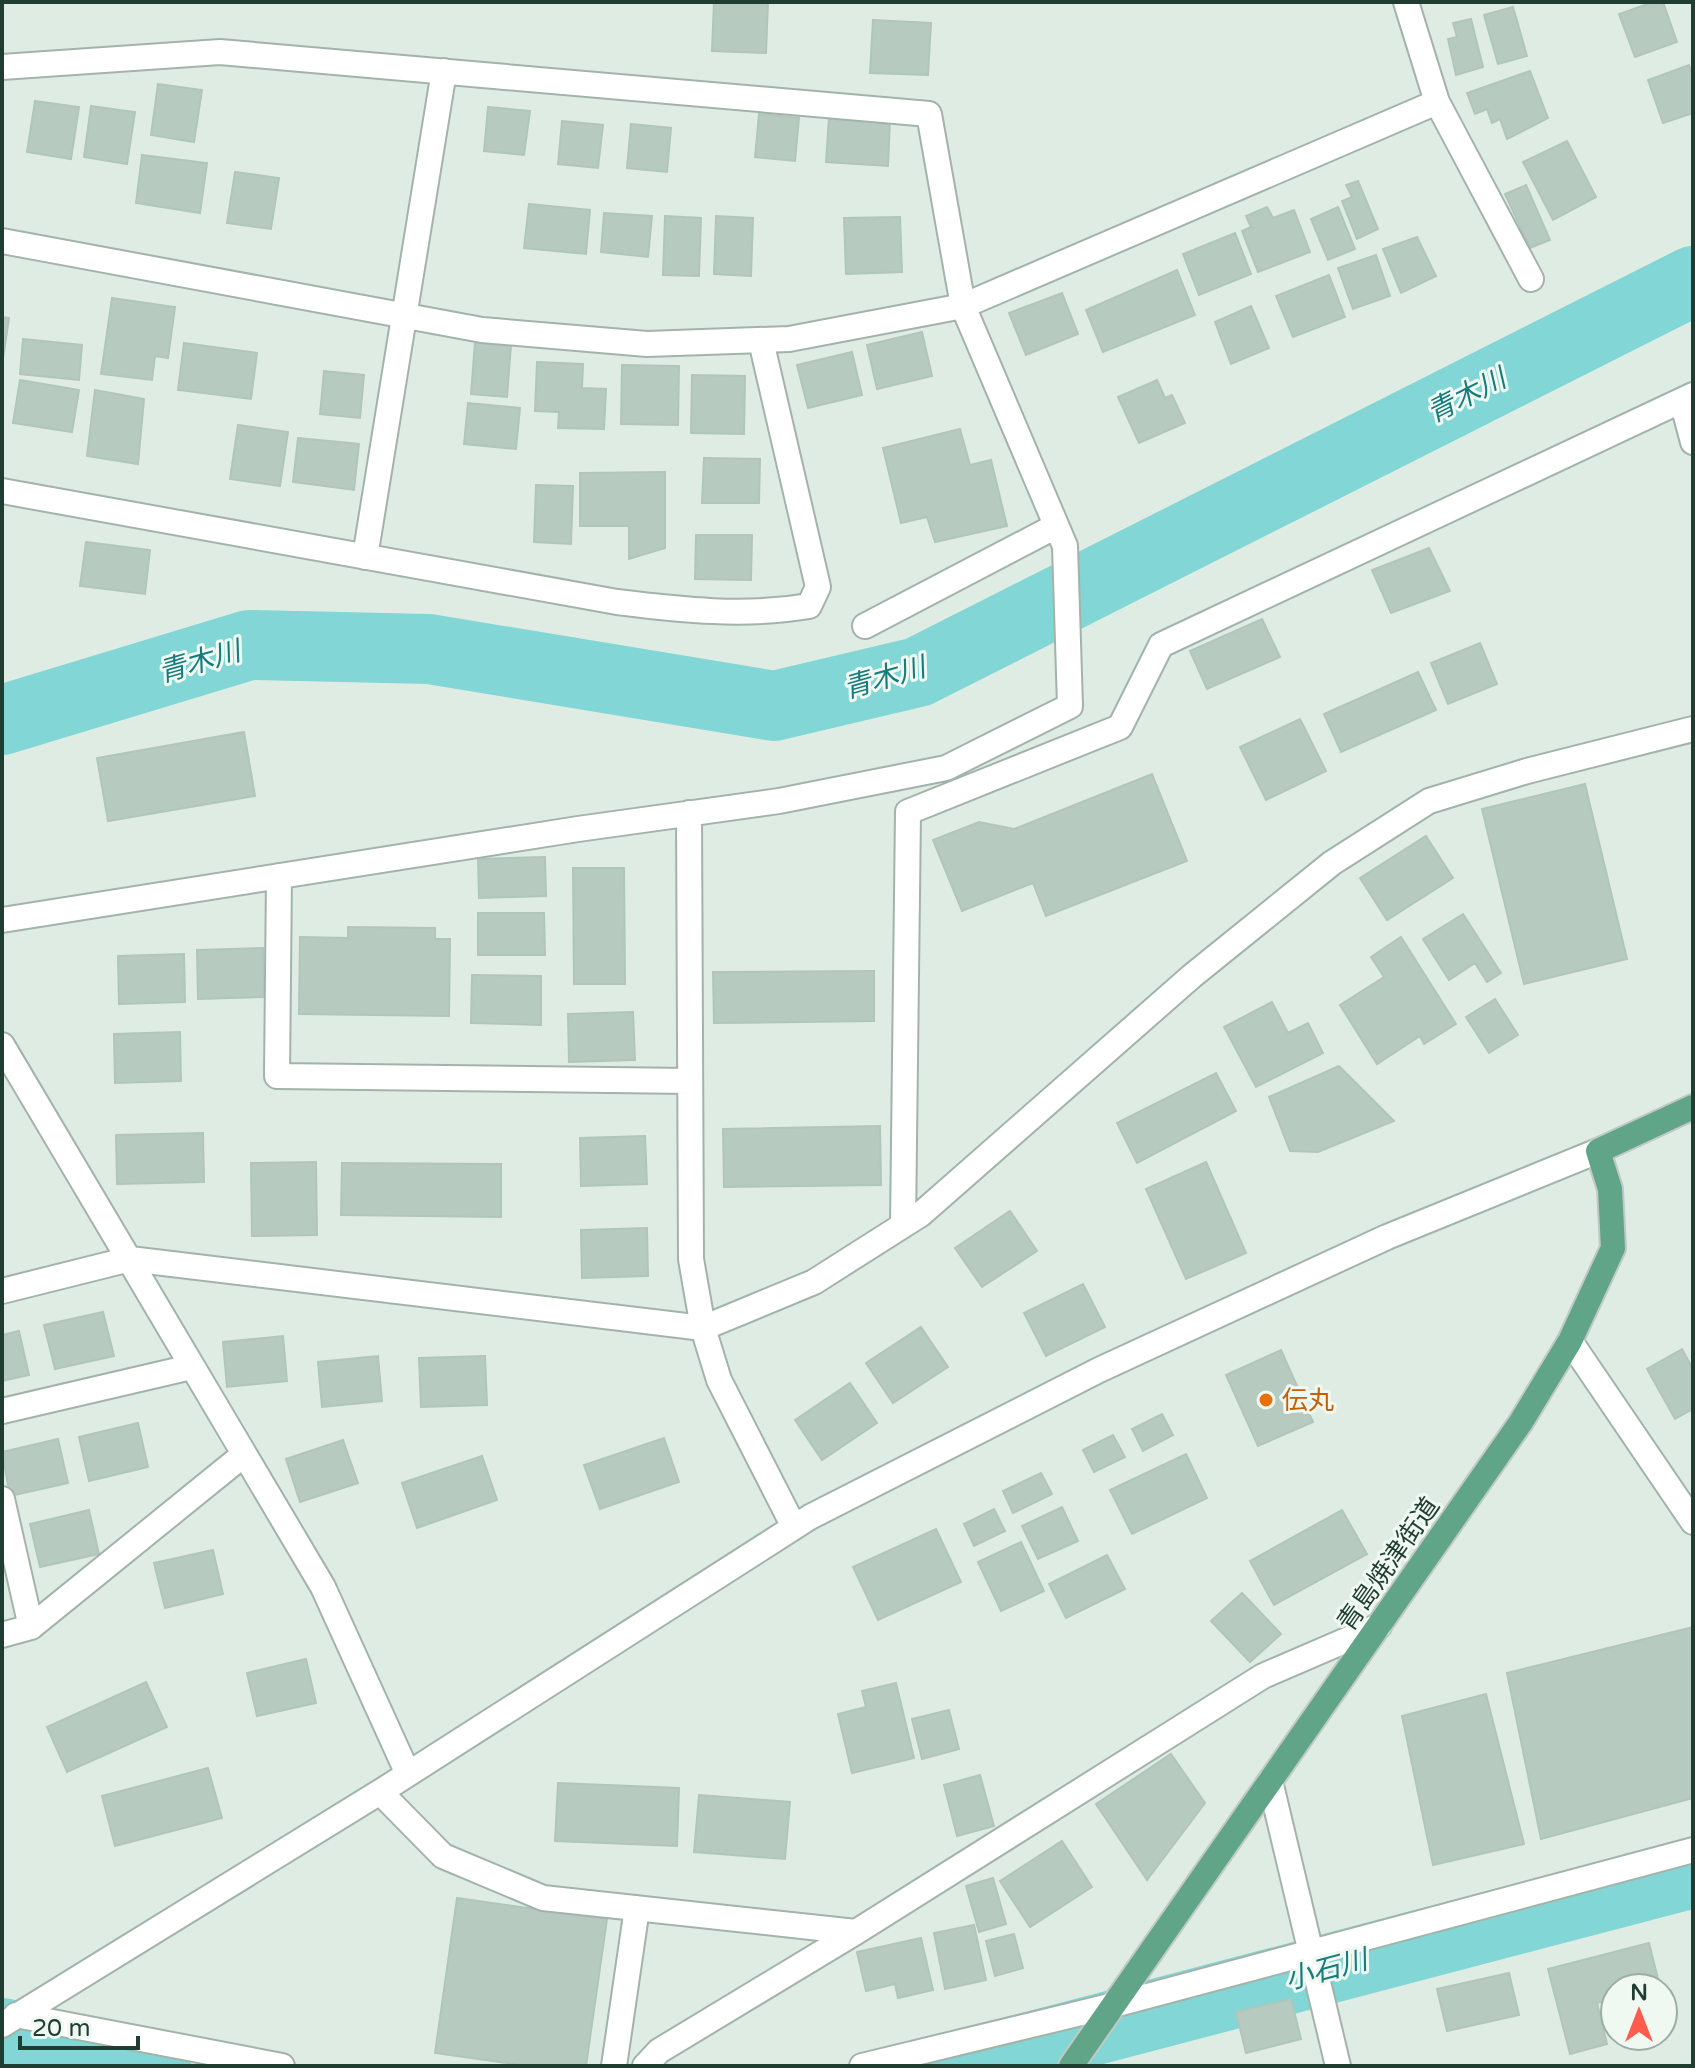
<svg xmlns="http://www.w3.org/2000/svg" width="1695" height="2068" font-family="'Varela Round','Noto Sans JP',sans-serif">
  <rect width="100%" height="100%" fill="#dfece4"/>
  <g fill="none" stroke-linecap="round" stroke-linejoin="round">
    <path stroke="#82d6d6" stroke-width="70" d="M2,720L249,645L429,649L774,706L918,672L1693,281
      M2,2033L156,2066
      M958,2066L1693,1873"/>
  </g>
  <path fill="#b7cabf" stroke="#b1c6ba" stroke-width="2" d="M714,2H768L766,53L712,51Z
    M1653,2H1663L1677,42L1635,57L1619,14Z
    M1513,7L1527,56L1498,64L1484,15Z
    M1471,19L1483,67L1456,75L1448,39L1457,37L1453,23Z
    M873,20L931,23L928,75L870,73Z
    M1689,65L1693,75V113L1663,123L1648,80Z
    M1530,71L1548,118L1507,139L1500,119L1492,123L1487,109L1475,114L1467,93Z
    M158,84L202,90L194,142L151,135Z
    M35,101L79,107L71,159L27,152Z
    M91,106L135,112L127,164L84,157Z
    M488,107L530,111L524,155L484,151Z
    M759,114L799,118L795,161L755,157Z
    M829,117L890,120L888,166L826,162Z
    M562,121L603,125L598,168L558,164Z
    M631,124L671,128L667,172L627,168Z
    M1567,141L1596,197L1553,220L1523,162Z
    M142,155L207,163L200,213L136,203Z
    M235,172L279,178L271,229L227,223Z
    M1358,181L1378,229L1357,239L1342,201L1352,197L1346,185Z
    M1526,185L1550,240L1530,248L1505,194Z
    M529,204L590,210L586,254L524,248Z
    M1267,207L1273,218L1294,210L1310,252L1258,272L1242,231L1251,227L1246,216Z
    M1338,207L1355,249L1328,260L1311,219Z
    M604,213L652,216L648,257L601,252Z
    M665,216L701,218L699,276L663,275Z
    M716,216L753,218L751,276L714,274Z
    M900,217L902,272L846,274L844,218Z
    M1235,233L1251,274L1199,295L1183,254Z
    M1417,237L1436,276L1401,293L1383,249Z
    M1376,255L1390,296L1353,309L1338,268Z
    M1177,270L1195,315L1103,352L1086,310Z
    M1329,275L1345,317L1293,337L1276,296Z
    M1062,293L1078,334L1026,355L1009,313Z
    M112,298L175,307L168,358L155,356L152,380L101,374Z
    M1251,306L1269,348L1231,364L1215,322Z
    M2,317L9,318L2,365Z
    M922,332L932,376L877,389L867,345Z
    M23,339L82,345L79,380L20,374Z
    M475,342L511,345L507,397L471,394Z
    M184,343L257,353L251,399L178,390Z
    M852,352L862,395L808,408L797,365Z
    M537,362L583,364L582,388L606,389L604,429L558,428L559,412L535,411Z
    M622,365L679,366L678,425L621,424Z
    M324,371L364,375L360,418L320,414Z
    M692,375L745,376L744,434L691,433Z
    M20,380L79,390L72,432L13,423Z
    M1157,380L1165,398L1172,395L1185,423L1139,443L1118,397Z
    M95,390L144,399L138,464L87,456Z
    M468,403L520,408L516,449L464,444Z
    M238,425L288,432L280,486L230,479Z
    M960,429L970,465L991,460L1007,526L935,542L927,517L901,523L883,448Z
    M298,438L359,444L354,490L293,482Z
    M704,458L760,459L759,503H702Z
    M665,472V548L629,559V526H580V473Z
    M536,485L573,486L571,544L534,542Z
    M696,535H752L751,580L695,579Z
    M86,542L150,550L145,594L80,586Z
    M1429,548L1450,591L1391,613L1372,570Z
    M1262,619L1280,657L1207,689L1190,651Z
    M1480,643L1497,684L1448,704L1431,663Z
    M1418,672L1436,710L1341,752L1324,714Z
    M1300,719L1326,771L1266,800L1240,747Z
    M244,732L255,796L108,821L97,758Z
    M1152,774L1187,861L1046,916L1033,883L962,911L933,840L979,822L1014,829Z
    M1585,784L1627,959L1524,984L1482,809Z
    M1426,836L1453,878L1387,920L1360,878Z
    M545,857L546,896L479,898L478,859Z
    M573,868H624L625,984H574Z
    M478,913H544L545,955H478Z
    M1463,914L1501,973L1487,982L1475,963L1449,980L1423,939Z
    M348,927L435,928V939H450L449,1016L299,1014L300,937L348,938Z
    M1401,937L1456,1024L1424,1044L1420,1036L1377,1064L1340,1005L1384,977L1371,957Z
    M263,948L264,997L198,999L197,950Z
    M184,954L185,1002L119,1004L118,956Z
    M874,971V1021L714,1023L713,972Z
    M472,975L541,976V1025L471,1023Z
    M1495,999L1518,1035L1489,1053L1466,1017Z
    M1272,1002L1288,1033L1308,1023L1323,1053L1256,1087L1224,1027Z
    M633,1012L635,1060L569,1062L568,1014Z
    M180,1032L181,1081L115,1083L114,1034Z
    M1339,1066L1394,1121L1318,1152L1290,1151L1269,1097Z
    M1216,1073L1236,1111L1137,1163L1117,1123Z
    M880,1126L881,1185L724,1187L723,1129Z
    M203,1133L204,1182L117,1184L116,1135Z
    M645,1136L647,1184L581,1186L580,1138Z
    M316,1162L317,1235L252,1236L251,1163Z
    M1206,1162L1246,1253L1186,1279L1146,1189Z
    M342,1163L501,1164V1217L341,1215Z
    M1010,1211L1037,1251L982,1287L955,1248Z
    M647,1228L648,1276L582,1278L581,1230Z
    M1083,1284L1105,1327L1046,1356L1024,1313Z
    M103,1312L114,1356L55,1369L44,1325Z
    M921,1327L948,1367L893,1403L866,1363Z
    M19,1331L29,1375L2,1381V1335Z
    M283,1336L287,1381L227,1387L223,1342Z
    M1682,1349L1693,1369V1409L1675,1419L1647,1369Z
    M1281,1350L1313,1422L1258,1446L1226,1375Z
    M378,1356L382,1401L322,1407L318,1362Z
    M485,1356L487,1405L421,1407L419,1358Z
    M850,1383L877,1423L822,1460L795,1420Z
    M1162,1414L1173,1435L1143,1451L1132,1429Z
    M138,1423L148,1467L89,1481L79,1437Z
    M1113,1435L1125,1457L1094,1472L1083,1450Z
    M664,1438L679,1482L600,1509L584,1465Z
    M58,1439L68,1483L10,1496L2,1452Z
    M343,1440L358,1483L300,1502L286,1459Z
    M1186,1454L1207,1498L1132,1534L1110,1490Z
    M482,1456L497,1500L417,1528L402,1483Z
    M1041,1473L1052,1494L1013,1513L1003,1491Z
    M1062,1507L1078,1541L1038,1559L1022,1526Z
    M994,1509L1005,1531L974,1546L964,1524Z
    M89,1510L99,1554L40,1567L30,1524Z
    M1342,1510L1367,1554L1274,1605L1250,1561Z
    M936,1529L961,1582L878,1620L853,1567Z
    M1021,1542L1044,1591L1001,1611L978,1562Z
    M213,1550L223,1594L165,1608L154,1563Z
    M1107,1555L1125,1589L1066,1618L1049,1584Z
    M1242,1593L1281,1634L1250,1662L1211,1621Z
    M1693,1627V1798L1541,1839L1507,1673Z
    M306,1659L316,1703L257,1716L247,1673Z
    M146,1682L167,1727L67,1772L47,1727Z
    M896,1683L914,1758L852,1773L838,1714L866,1707L862,1691Z
    M1486,1694L1524,1844L1433,1865L1402,1716Z
    M949,1710L959,1749L922,1759L912,1719Z
    M1171,1754L1205,1803L1147,1880L1096,1804Z
    M208,1768L222,1818L115,1846L102,1796Z
    M980,1775L994,1826L957,1836L944,1785Z
    M558,1783L679,1788L677,1846L555,1841Z
    M699,1795L790,1802L785,1859L694,1852Z
    M1062,1841L1092,1887L1030,1927L1000,1881Z
    M993,1878L1006,1924L979,1932L966,1886Z
    M457,1898L607,1919L586,2066H528L435,2053Z
    M974,1925L986,1980L945,1989L934,1933Z
    M1014,1934L1023,1968L995,1976L986,1941Z
    M921,1938L933,1990L898,1998L895,1984L866,1991L857,1952Z
    M1649,1943L1660,1987L1615,1988V1999L1597,2003L1607,2044L1570,2054L1548,1969Z
    M1509,1973L1519,2015L1447,2031L1437,1989Z
    M1291,1999L1301,2039L1246,2053L1236,2012Z"/>
  <g fill="none" stroke-linecap="round" stroke-linejoin="round">
    <defs>
      <path id="minor" d="M1406,2L1437,102L1531,279
        M2,67L220,52L929,114L963,306L1065,546L1070,706L946,768L779,801L578,829L2,920
        M2,241L482,330L647,344L789,339L963,306L1437,102
        M1682,401L1693,442
        M2,491L617,602C682,610 745,617 809,606L818,587L761,341
        M365,557L444,71
        M865,626L1056,526
        M689,813L691,1259L703,1328L719,1380L794,1527
        M279,876L277,1076L690,1081
        M2,1045L323,1587L408,1774
        M903,1225L908,812L1120,727L1161,645L1693,395
        M2,1291L130,1259L703,1328L814,1282L921,1214L1192,976L1332,863L1429,801L1527,771L1693,729
        M1570,1341L1693,1522
        M2,1411L191,1367
        M2,1499L31,1627
        M2,1635L31,1627L242,1456
        M1270,1781L1338,2066
        M380,1792L443,1856L543,1898L856,1932
        M16,2015L282,2066
        M2,2025L380,1792L810,1517L1099,1370L1387,1237L1598,1151
        M614,2066L637,1908
        M645,2066L659,2051L856,1932L1263,1676L1379,1626
        M862,2066L1114,2005L1693,1850"/>
      <path id="major" d="M1071,2066L1521,1422L1570,1341L1613,1248L1610,1189L1598,1151L1693,1107"/>
    </defs>
    <use href="#minor" stroke="#a2b4aa" stroke-width="28"/>
    <use href="#major" stroke="#c0c9c5" stroke-width="28"/>
    <use href="#minor" stroke="#fff" stroke-width="24"/>
    <use href="#major" stroke="#60a588" stroke-width="24"/>
  </g>
  <circle fill="#e8710a" stroke="#f0f8f2" stroke-width="3" cx="1266" cy="1400" r="8"/>
  <g text-anchor="middle" stroke-width="6" stroke-linejoin="round" paint-order="stroke">
    <g font-size="26" fill="#c56008" stroke="#f0f8f2" text-anchor="start">
      <text x="1282" y="1409">伝丸</text>
    </g>
    <g font-size="26" fill="#1f3d30" stroke="#f0f8f2">
      <text transform="translate(1388 1564) rotate(-55)" y="9">青島焼津街道</text>
    </g>
    <g font-size="28" font-style="italic" fill="#147c7d" stroke="#f0f8f2">
      <text transform="translate(1466 395) rotate(-27)" y="10">青木川</text>
      <text transform="translate(199 661) rotate(-16)" y="10">青木川</text>
      <text transform="translate(884 677) rotate(-16)" y="10">青木川</text>
      <text transform="translate(1326 1969) rotate(-15)" y="10">小石川</text>
    </g>
  </g>
  <rect width="1695" height="2068" fill="none" stroke="#1f3d30" stroke-width="8"/>
  <g transform="translate(1639 2012)"><circle r="38" fill="#f0f8f2" stroke="#9cada4" stroke-width="2"/>
  <path d="M0-6L14 30L0 20L-14 30Z" fill="#fd5b4c"/>
  <text y="-12" font-size="22" font-weight="bold" text-anchor="middle" fill="#1f3d30">N</text>
  </g>
  <path d="M20 2036v12h118v-12" fill="none" stroke="#1f3d30" stroke-width="4"/>
  <text x="32" y="2036" font-size="24" fill="#1f3d30" stroke="#f0f8f2" stroke-width="6" paint-order="stroke">20 m</text>
</svg>
